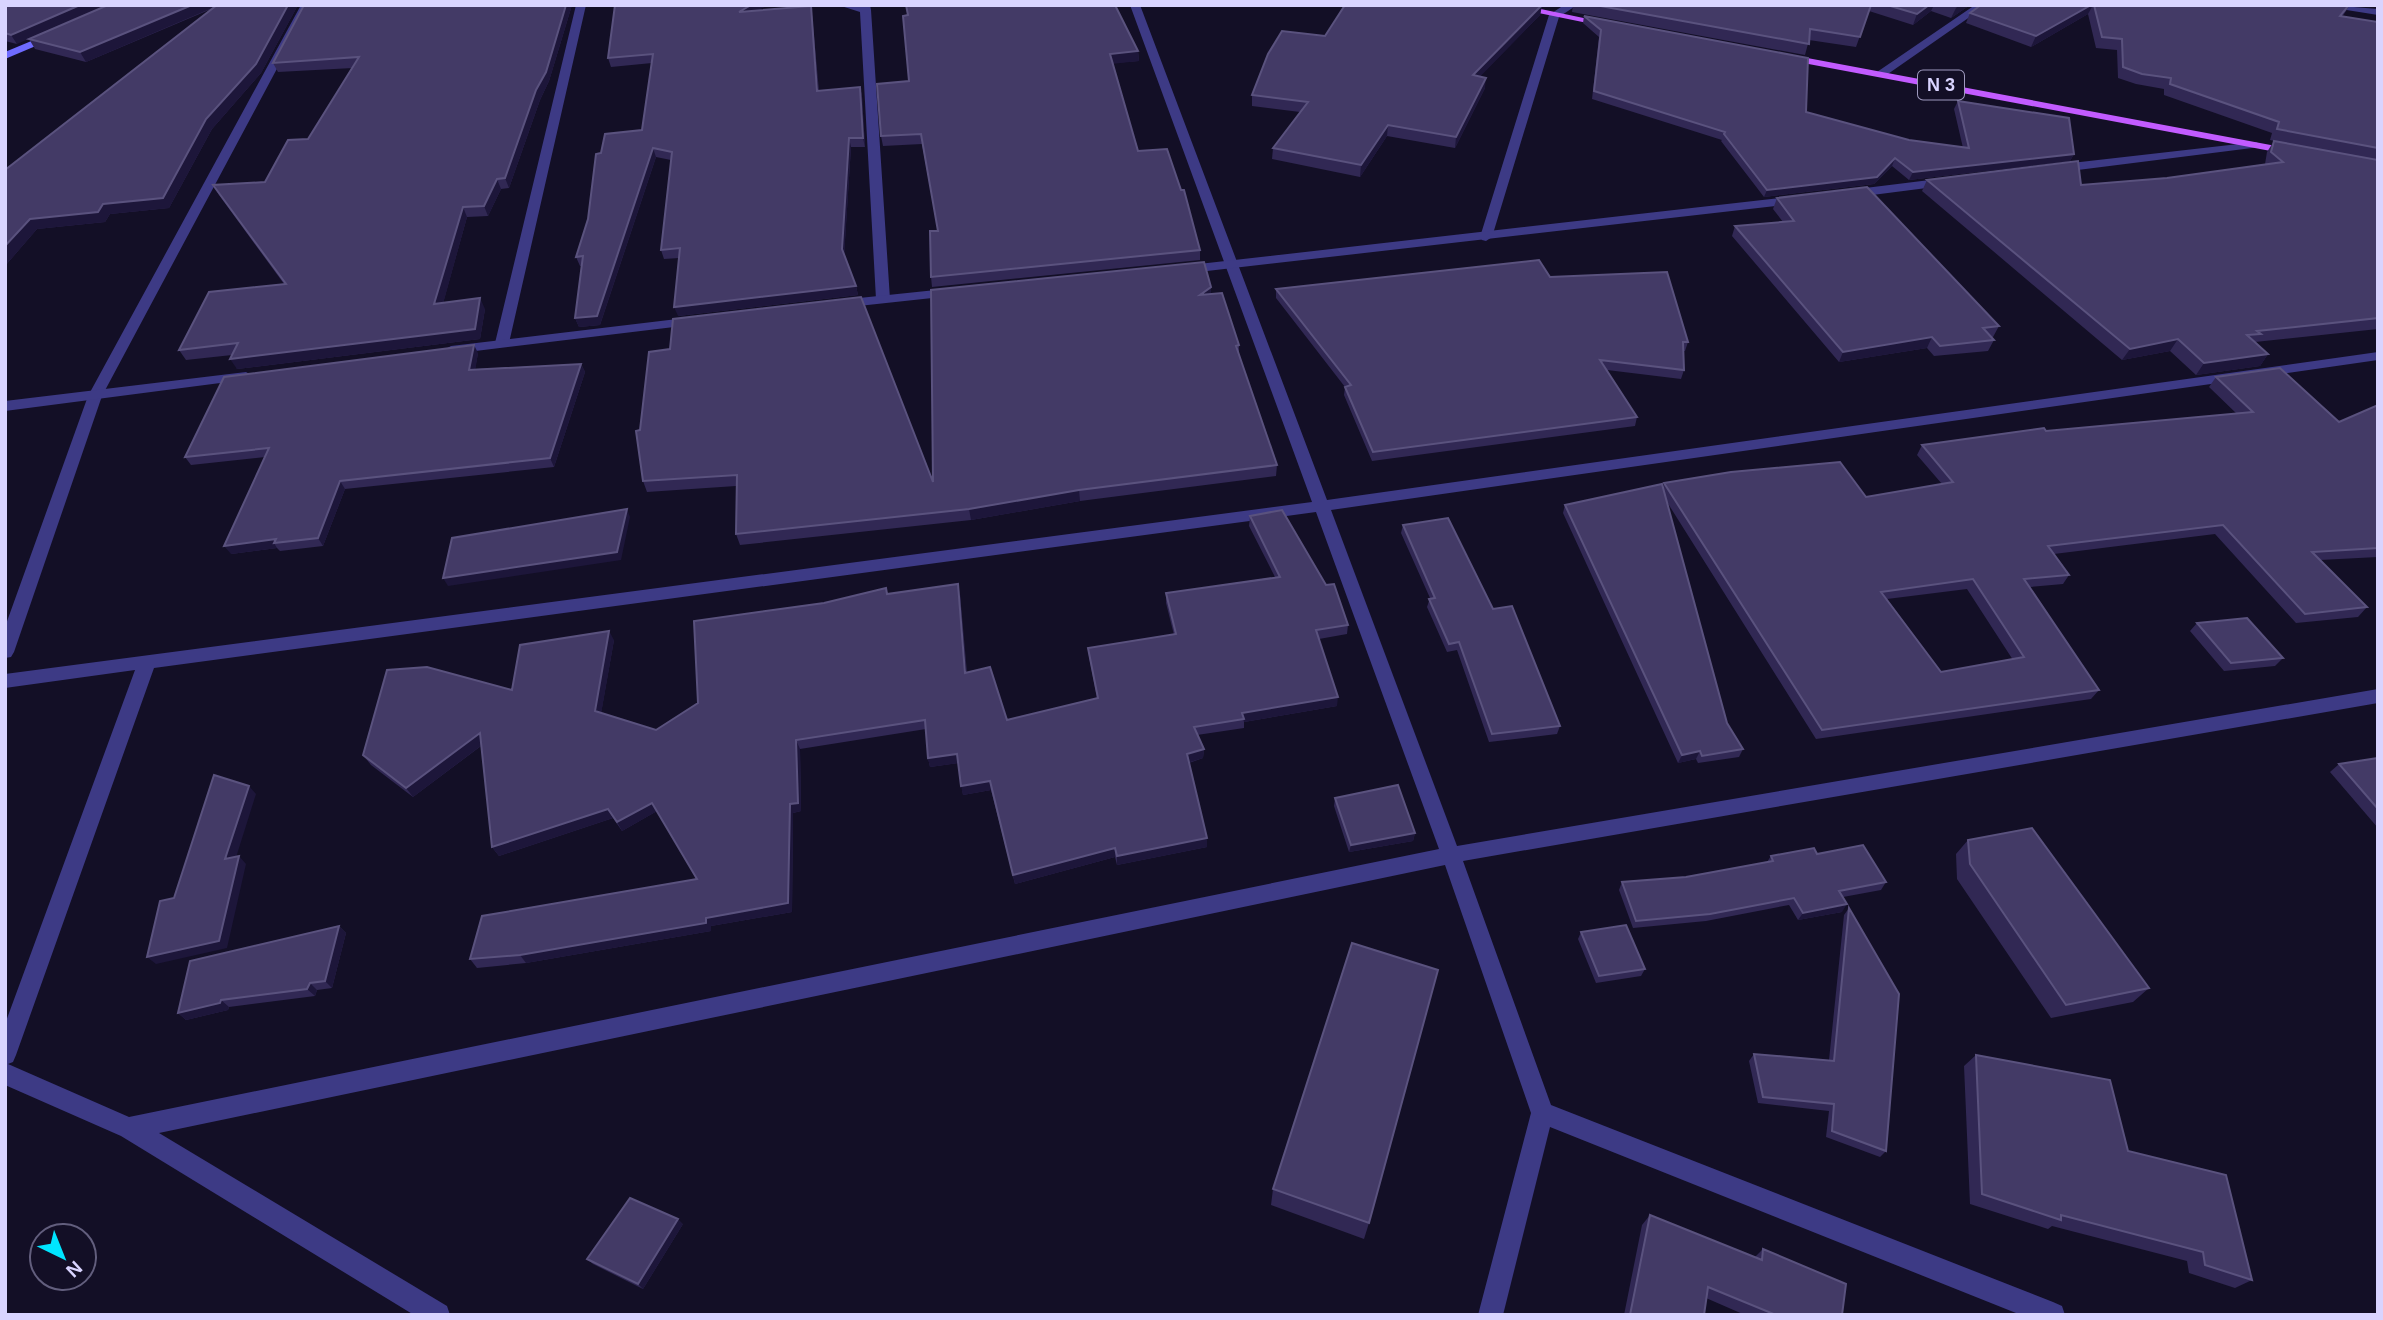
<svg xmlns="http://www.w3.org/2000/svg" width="2383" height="1320" font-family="Helvetica,sans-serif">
  <rect width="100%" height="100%" fill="#130f26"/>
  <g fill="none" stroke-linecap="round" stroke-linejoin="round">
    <path fill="#3d3a85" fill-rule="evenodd" d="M301,5H311L102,396L14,652L11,657L5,658V627L88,396Z
      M576,5H586L509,343L502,347L495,343Z
      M838,5H870L871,10L890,299L883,303L876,299L860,12Z
      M1130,5H1140L1327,500L2378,352V360L1331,510L1457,846L2378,689V703L1463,861L1551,1105L2053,1302L2062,1306L2065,1315H2021L1550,1127L1503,1315H1478L1531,1113L1445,865L159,1133L447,1306L450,1315H414L121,1136L5,1085V1024L135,670L5,688V674L1312,502ZM1316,512L1439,849L129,1117L8,1064L13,1062L16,1055L154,668Z
      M1564,5H1577L1559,17L1492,237L1486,241L1482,240L1480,237L1549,15Z
      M1975,5H1987L1885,76H1877V72Z
      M2329,5L2378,9V15L2334,8Z"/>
    <path fill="#3d3a85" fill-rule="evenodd" d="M2256,142L2262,145L2260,147L2054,173L2048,169L2054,165Z
      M1946,178L1952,182L1950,185L1849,198L1843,194L1849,190Z
      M1797,196L1801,197V203L1181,274L1175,270L1181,266Z
      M955,288L960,289V295L840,308L833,304L840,300Z
      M694,317L701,321L699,324L451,354L444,350L451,346Z
      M246,372L253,376L251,379L5,411V401Z"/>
    <path fill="#6f6bff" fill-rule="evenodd" d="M53,32L58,35L57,37L5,59V52Z"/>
    <path fill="#c25bff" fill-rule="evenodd" d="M1499,5H1522L1612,24L1607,27Z
      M1786,54L2292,149L2298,152L2292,155L1782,59V55Z"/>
  </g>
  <path fill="#312854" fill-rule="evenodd" d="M5,5L17,44L5,41Z
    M108,5H298L261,73L212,129L169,208L110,214L105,222L37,229L5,266V170L216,7L86,62L35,49L29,39Z
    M304,5H572L549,81L540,100L509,188L501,189L488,216L467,217L443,303L485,309L480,339L237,369L232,355L186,360L179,350L284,284L219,195L213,185L265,182L308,139L353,68L278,72L273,63Z
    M1345,5H1550L1548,7L1542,6L1540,15L1480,76L1485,88L1455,148L1387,136L1360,177L1272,159L1273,148L1300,112L1252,106V95L1325,36Z
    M1573,5H1970L1951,18L1931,11L1913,25L1869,11L1856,47L1809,40L1805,55L1572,12Z
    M1981,5H2350L2342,17L2378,22V329L2255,342L2268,354L2260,366L2196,375L2170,351L2122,360L1922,191L1927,180L2081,185L2167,178L2265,164L2267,152L2274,141L2270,140L2272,133L2164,95V89L2136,84L2118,78L2117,50L2096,48L2088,14L2031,47L1966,23L1970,13Z
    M811,6L812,14L819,91L860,87L862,96L865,147H851L844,255L856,286L858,295L678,316L679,258L664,259L661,250L671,160L656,157L600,325L579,327L575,318L582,266H580L576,257L588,219L601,153L642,130L652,63L611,67L608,58L758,11Z
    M1584,16L1806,112L1909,140L1963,148L1954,109L1958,101L2074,154L2070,161L1909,180L1892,166L1874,184L1764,197L1721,141L1722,140L1592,99L1599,37L1583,23Z
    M1138,51L1139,61L1113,63L1138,151L1200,250V260L932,287L931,277L938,231L922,144L883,146L881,136L909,81Z
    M1777,198L1999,326L1993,337H1991L1994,340L1988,351L1934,356L1927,348L1839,362L1732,236L1735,226L1783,222L1773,209Z
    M1550,277L1688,342L1685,351H1683L1684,370L1681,379L1607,370L1637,417L1635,426L1372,461L1344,395L1345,387L1276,298V289Z
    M1211,294L1239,345V356L1277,465L1276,476L1080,501L971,520L740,545L736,534V486L647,492L643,481L636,431L933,482Z
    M478,353L475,369L581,364L585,372L554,467L345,489L323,546L280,551L277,548L231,554L265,457L191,465L185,457Z
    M2216,377L2339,422L2378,405V557L2320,560L2367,607L2358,617L2296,623L2215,534L2054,554L2069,575L2063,584L2030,587L2099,690L2091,699L1816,739L1667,502L1727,723L1743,749L1739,757L1698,763L1696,759L1678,763L1563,513L1565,505L1663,487L1664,483L1866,497L1942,484L1917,455L1922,445L2046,431L2237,414L2209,387ZM1967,589L2013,660L1941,672L1887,599Z
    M1250,516L1348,625L1347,634L1319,639L1337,706L1244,722V728L1197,735L1204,749L1203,758L1189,763L1207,838V847L1117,865L1115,857L1015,884L991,790L963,795L958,763L930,767L928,758L926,729L800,749L801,811L793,813L792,912L711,926V931L526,963L477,968L470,959L697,880L657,811L622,831L613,818L499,856L492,847L481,746L413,797L371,765L363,755L512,690L614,640L601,713L656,730L887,594H960L967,673L1007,720L1097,698L1089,657L1088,648L1174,635L1166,603V593L1275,577L1249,526Z
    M1403,525L1493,609L1560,726L1557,734L1489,742L1457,650L1447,652L1427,607L1430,598L1401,533Z
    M2197,623L2283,658L2275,666L2224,671L2190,631Z
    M2378,758V828L2330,772L2339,764Z
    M1335,798L1415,833L1413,841L1349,852L1334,806Z
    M1968,840L2149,988L2133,1002L2051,1018L1957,879L1956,854Z
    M1817,854L1886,882L1881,890L1843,897L1842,912L1798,920L1789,905L1706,921L1633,928L1619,890L1622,882L1686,877L1767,862L1771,856Z
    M1849,908L1886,1151L1880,1157L1826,1137L1829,1111L1758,1103L1749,1061L1754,1054L1829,1060L1844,915Z
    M339,926L346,933L332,988L317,990L315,996L229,1007L228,1010L186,1020L178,1013Z
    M1581,932L1645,969L1641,976L1596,983L1578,939Z
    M1976,1055L2128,1151L2252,1280L2235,1288L2189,1273L2187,1261L2052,1226L2048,1229L1970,1204L1964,1066Z
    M1273,1189L1369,1223L1364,1239L1271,1205Z
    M1650,1215L1755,1257L1763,1249L1842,1315H1745L1706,1298L1704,1315H1624L1642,1225Z
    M683,1224L643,1289L593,1264L587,1259Z"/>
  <path fill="#1d163a" d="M80,5H108L17,44L11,35Z
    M192,5H219L86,62L80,52Z
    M288,5H298L261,73L212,129L169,208L110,214L105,222L37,229L5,266V246L30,219L103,204L206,119Z
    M566,5H572L549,81L540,100L509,188L505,178Z
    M751,5H768L741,21L739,12Z
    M1542,5L1540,15L1471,86L1473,75Z
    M1929,5H1934L1931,11L1913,25L1917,14Z
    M1959,5H1970L1951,18L1956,8Z
    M2091,5H2093L2088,14L2031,47L2036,36Z
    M811,6L812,14L819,100L817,91Z
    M1138,51L1139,61L1111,64L1110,54Z
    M1486,78L1485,88L1455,148L1456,137Z
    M860,87L862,96L865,147L863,138Z
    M1388,125L1387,136L1360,177L1361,165Z
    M849,138L851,147L844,258L842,249Z
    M653,148L656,157L600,325L579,327L575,318Z
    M2074,154L2070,161L1909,180L1913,172Z
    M1895,158L1892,166L1874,184L1764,197L1767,190Z
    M497,179L501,189L488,216L484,206Z
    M463,207L467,217L440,315L434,304Z
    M856,286L858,295L678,316L674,307Z
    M1211,287V297L1200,295Z
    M480,298L485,309L480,339L237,369L230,359Z
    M1932,337L1927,348L1839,362L1843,352Z
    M2178,339L2170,351L2122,360L2130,349Z
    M474,345L478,353L474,378L469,370Z
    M2268,354L2260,366L2196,375L2204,363Z
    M581,364L585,372L554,467L550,458Z
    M340,481L345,489L323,546L318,538Z
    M1079,490L1080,501L971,520L969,509Z
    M627,509L630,517L621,560L448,586L443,578Z
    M276,539L274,543L277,548L231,554L224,546Z
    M958,584L960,594L967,682L965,673Z
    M609,631L614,640L600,720L595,711Z
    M1338,697L1337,706L1244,722L1242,713Z
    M480,733L486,742L413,797L406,788Z
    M796,740L800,749L801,811L793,813L792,912L711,926V931L526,963L520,955L706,918L790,804Z
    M1204,749L1203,758L1187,763V754Z
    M1700,751L1696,759L1678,763L1682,755Z
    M957,754L959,763L930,767L928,758Z
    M990,781L991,790L963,795L961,786Z
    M249,786L256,794L233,867L225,859Z
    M652,803L657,811L622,831L617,822Z
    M608,809L613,818L499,856L492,847Z
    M1415,833L1413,841L1349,852L1351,845Z
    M1207,838V847L1117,865V856Z
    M1115,848V857L1015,884L1013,875Z
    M239,856L246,864L227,948L156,964L147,957Z
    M1847,904L1842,912L1798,920L1803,913Z
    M339,926L346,933L332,988L325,981Z
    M310,983L317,990L315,996L307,989Z
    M221,1000L229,1007L228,1010L186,1020L178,1013Z
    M678,1219L683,1224L643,1289L638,1284Z"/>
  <path fill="#433a66" stroke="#5a527e" stroke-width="2" fill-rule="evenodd" d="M5,5H80L11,35L5,33Z
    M108,5H192L80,52L29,39Z
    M217,5H288L256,64L206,119L163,198L103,204L98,212L30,219L5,246V170Z
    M304,5H566L546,72L536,90L505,178L497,179L484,206L463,207L434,304L480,298L475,329L230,359L238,343L179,350L209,292L286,284L213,185L265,182L288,140L308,139L359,57L273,63Z
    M615,5H751L739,12L811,6L817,91L860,87L863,138H849L842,249L856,286L674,307L680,248L661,250L672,152L653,148L597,316L575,318L583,256L576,257L588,219L596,154L601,153L605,134L642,130L653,54L608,58Z
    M906,5H1115L1138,51L1110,54L1138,151L1167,149L1181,190H1184L1200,250L931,277L930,231H938L921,134L881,136L877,84L909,81L903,16L908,15Z
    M1345,5H1542L1473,75L1486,78L1456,137L1388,125L1361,165L1273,148L1308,102L1252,95L1268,54L1282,31L1325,36Z
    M1595,5H1871L1860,37L1810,29L1809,44Z
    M1887,5H1929L1917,14Z
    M1981,5H2091L2036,36L1970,13Z
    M2094,5H2349L2340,16L2378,22V148L2277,129L2279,122L2170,84L2171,78L2142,74L2123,67L2122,39L2102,37Z
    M1584,16L1808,58L1806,112L1909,140L1969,148L1958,101L2069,118L2074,154L1913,172L1895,158L1877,177L1767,190L1724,134L1725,132L1594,91L1601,30Z
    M2274,141L2378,160V318L2257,331L2261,334L2247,335L2268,354L2204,363L2178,339L2130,349L1927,180L2078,161L2081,185L2167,178L2283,162L2271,152Z
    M1867,187L1999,326L1983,328L1994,340L1940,346L1932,337L1843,352L1735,226L1794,221L1777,198Z
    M1539,260L1550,277L1667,272L1688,342H1683L1684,370L1600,360L1637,417L1373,452L1345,387L1351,385L1276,289Z
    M1204,262L1211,287L1200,295L1222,293L1239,345L1236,346L1277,465L1079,490L969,509L736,534L737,475L643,481L636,431L640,430L649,352L670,349L673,319L861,297L933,482L931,290Z
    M474,345L469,370L581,364L550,458L340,481L318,538L274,543L276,539L224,546L269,448L185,457L224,377Z
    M2280,368L2339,422L2378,405V548L2312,552L2367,607L2305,614L2223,525L2048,546L2069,575L2024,579L2099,690L1822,730L1664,483L1731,472L1840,462L1866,497L1953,482L1922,445L2044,428L2046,431L2253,412L2216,377ZM1973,579L2024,657L1941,672L1881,592Z
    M1662,484L1727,723L1743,749L1702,756L1700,751L1682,755L1565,505Z
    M627,509L617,552L443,578L452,538Z
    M1282,510L1326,585L1334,584L1348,625L1316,630L1338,697L1242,713L1244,719L1194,727L1204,749L1187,754L1207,838L1117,856L1115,848L1013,875L990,781L961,786L957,754L928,758L925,720L796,740L798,803L790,804L788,903L706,918V923L520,955L470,959L482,916L697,879L652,803L617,822L608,809L492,847L480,733L406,788L363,755L387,670L427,667L512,690L520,645L609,631L595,711L656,730L698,703L694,621L824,603L886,588L887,594L958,584L965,673L990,667L1007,720L1098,698L1088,648L1176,634L1166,593L1280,577L1250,516Z
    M1448,518L1493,609L1512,606L1560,726L1492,734L1459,642L1449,644L1429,599L1435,598L1403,525Z
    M2247,618L2283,658L2231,663L2197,623Z
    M2378,758V809L2339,764Z
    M214,775L249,786L225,859L239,856L219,941L147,957L160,901L174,898Z
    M1398,785L1415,833L1351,845L1335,798Z
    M2032,828L2149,988L2066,1005L1970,864L1968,840Z
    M1863,845L1886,882L1839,891L1847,904L1803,913L1794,898L1710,914L1636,921L1622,882L1686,877L1773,861L1771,856L1814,848L1817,854Z
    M1849,908L1899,994L1886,1151L1832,1131L1834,1104L1763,1097L1754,1054L1834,1061Z
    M1626,925L1645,969L1599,976L1581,932Z
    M339,926L325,981L310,983L307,989L221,1000L220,1003L178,1013L190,961Z
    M1352,943L1438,970L1369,1223L1273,1189Z
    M1976,1055L2110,1080L2128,1151L2226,1175L2252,1280L2205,1265L2203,1252L2061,1215V1220L1982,1194Z
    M630,1198L678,1219L638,1284L587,1259Z
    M1650,1215L1762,1260L1763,1249L1846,1284L1842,1315H1776L1708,1287L1704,1315H1630Z"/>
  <g text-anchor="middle" stroke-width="5" stroke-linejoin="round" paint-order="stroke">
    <rect fill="#130f26" stroke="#9e99be" stroke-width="2" x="1918" y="70.5" width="46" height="29" rx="5"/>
    <g font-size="18" font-weight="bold" fill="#d9d4ff">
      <text x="1941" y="91">N 3</text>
    </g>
  </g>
  <rect width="2383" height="1320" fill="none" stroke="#d9d4ff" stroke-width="14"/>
  <g transform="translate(63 1257) rotate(137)"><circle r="33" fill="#130f26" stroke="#625e7d" stroke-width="2"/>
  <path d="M0-5L12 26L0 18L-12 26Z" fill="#00e5ff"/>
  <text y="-10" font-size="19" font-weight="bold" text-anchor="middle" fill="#d9d4ff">N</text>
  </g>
</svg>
